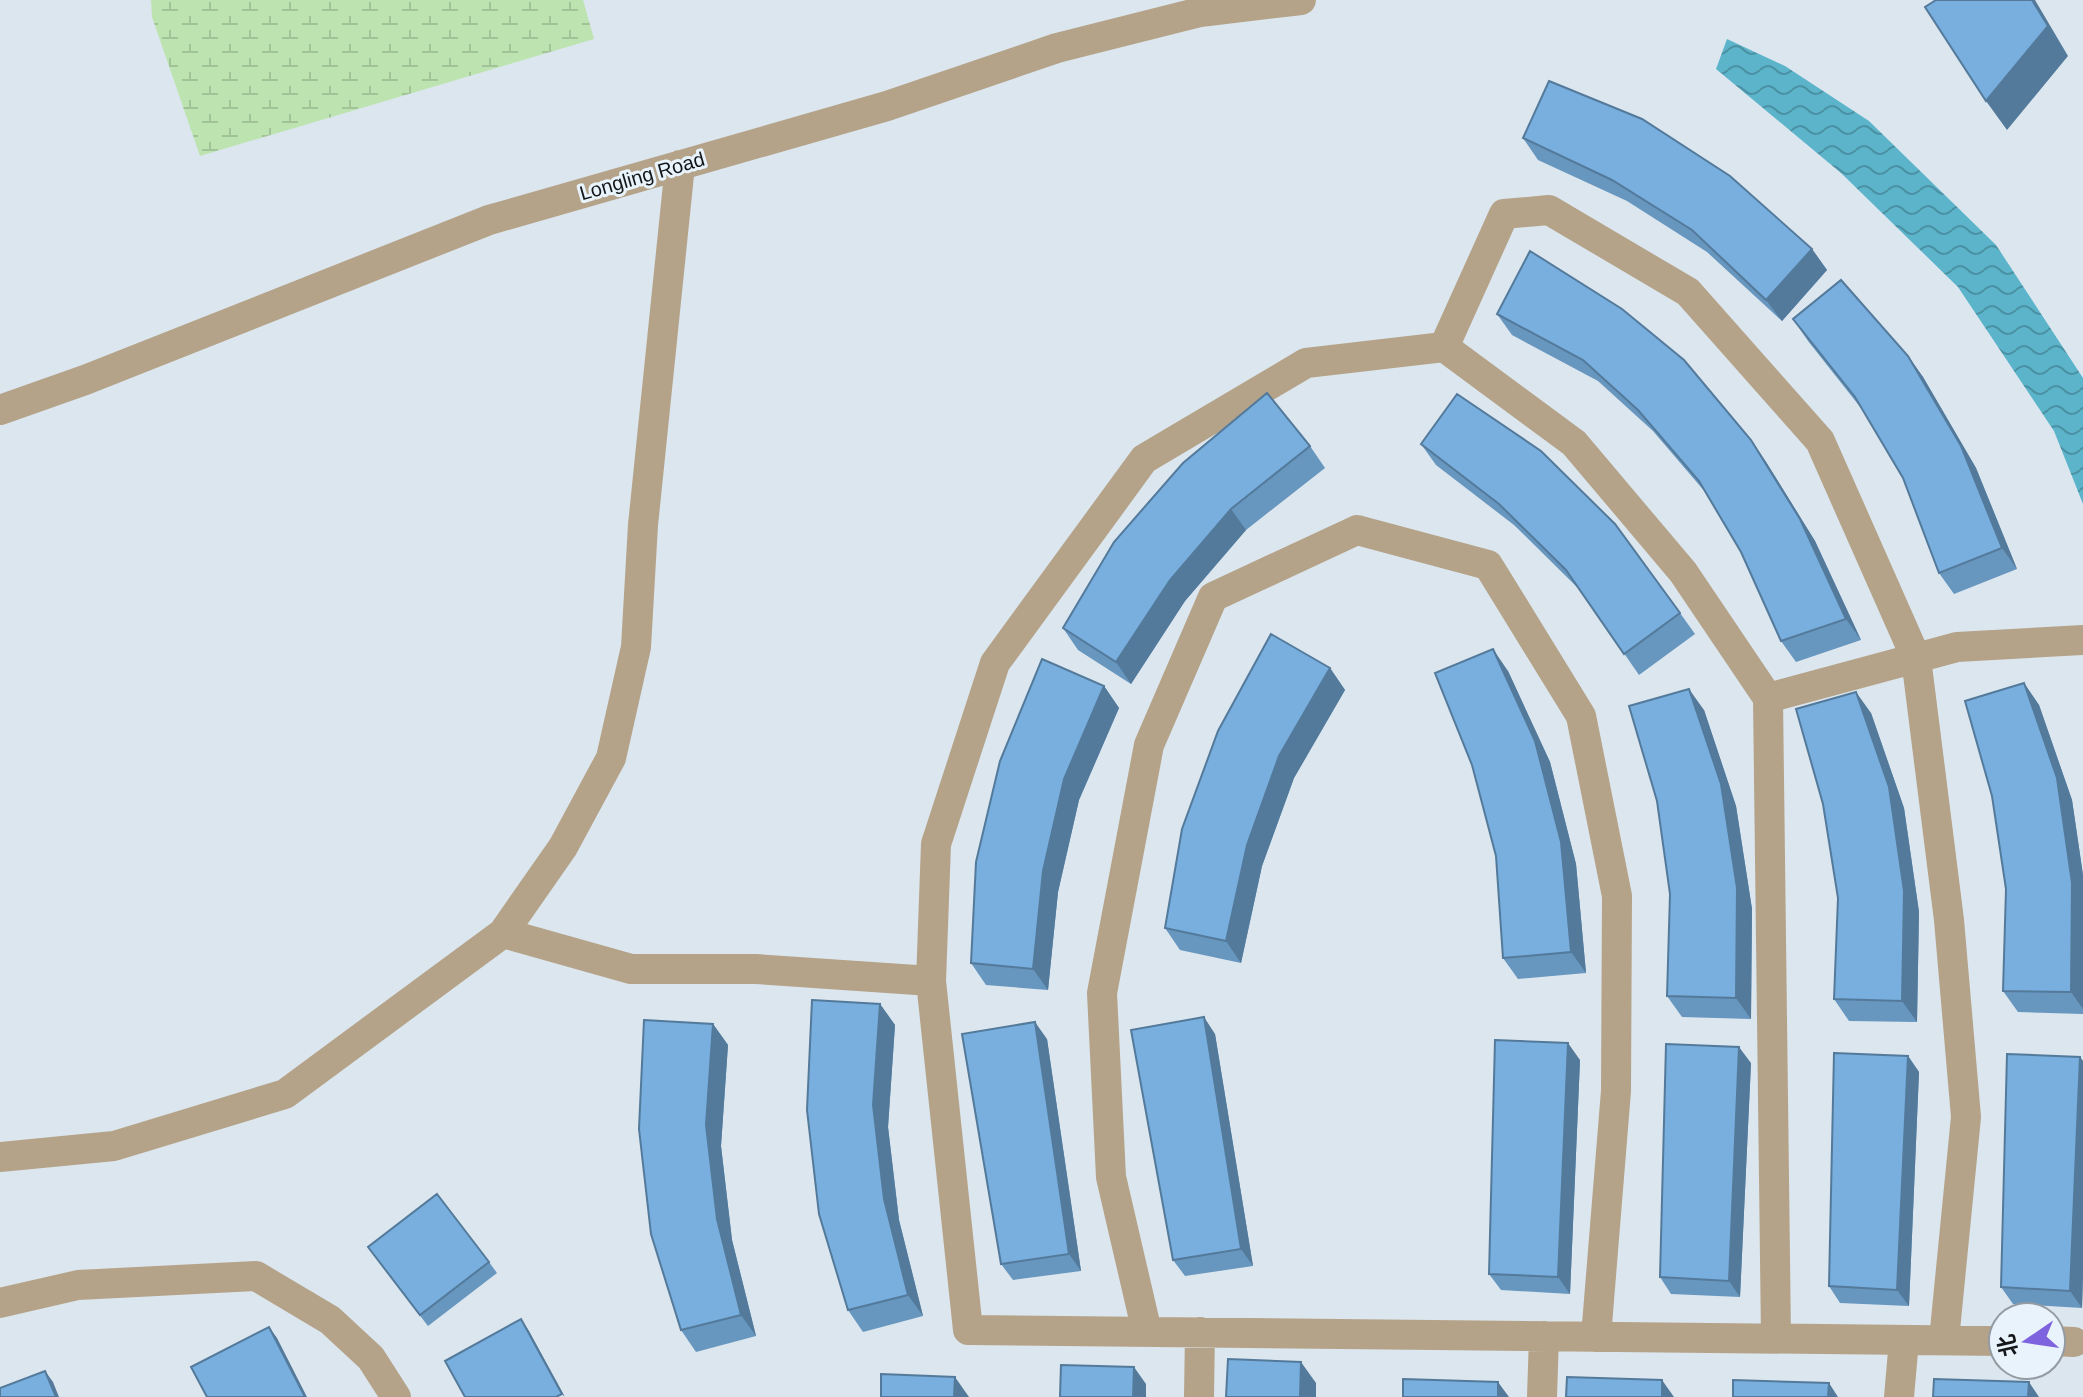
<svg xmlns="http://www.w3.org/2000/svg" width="2083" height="1397" font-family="Helvetica,'Noto Sans SC',sans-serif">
  <defs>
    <pattern id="wetland-marsh" width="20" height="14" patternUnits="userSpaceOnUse" patternTransform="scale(2)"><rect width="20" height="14" fill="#bde4b0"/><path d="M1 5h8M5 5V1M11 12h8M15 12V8" fill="none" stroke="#a2c397"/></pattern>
    <pattern id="water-waves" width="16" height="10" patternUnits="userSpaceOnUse" patternTransform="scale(2)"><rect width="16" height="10" fill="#5cb4cb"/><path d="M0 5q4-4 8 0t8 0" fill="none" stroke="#4b91a4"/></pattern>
  </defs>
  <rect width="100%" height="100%" fill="#dce6ee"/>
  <path fill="url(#wetland-marsh)" d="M151,0H583L594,39L200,156L152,17Z"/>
  <path fill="url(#water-waves)" d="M1727,39L1785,66L1869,121L1996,245L2083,378V504L2054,431L1958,287L1841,173L1716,69Z"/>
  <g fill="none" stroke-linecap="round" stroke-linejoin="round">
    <path stroke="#b4a389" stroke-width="30" d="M1444,347L1504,214L1549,210L1688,292L1820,441L1916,658L1949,920L1966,1117L1944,1340
      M0,410L85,380L489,220L887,106L1057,48L1200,12L1301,0
      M1768,698L1957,647L2083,640
      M503,933L631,969H756L931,981L968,1330L2003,1341
      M931,981L936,844L995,663L1144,459L1306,363L1444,347L1574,443L1683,572L1768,698L1776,1338
      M0,1157L114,1146L285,1094L503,933L563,847L611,758L636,647L643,525L680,165
      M0,1303L78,1285L256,1276L330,1320L371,1358L396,1397
      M1147,1332L1111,1177L1102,993L1149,745L1213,597L1357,530L1488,565L1581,716L1617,896L1616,1091L1596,1337
      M2051,1341L2074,1342
      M1199,1397L1200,1332
      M1542,1397L1544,1336
      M1899,1397L1904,1340"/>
  </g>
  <path fill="#6796bf" d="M1523,138L1812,249L1827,270L1782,321L1707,252L1627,201L1538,160Z
    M1497,314L1751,440L1766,462L1815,541L1861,640L1796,662L1781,641L1741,552L1706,493L1653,431L1598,381L1512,335Z
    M1793,319L1908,356L1923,377L1976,468L2017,569L1954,594L1939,573L1903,478L1861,408L1808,341Z
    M1421,444L1680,613L1695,634L1639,675L1581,591L1514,525L1436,465Z
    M1310,446L1325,468L1246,530L1185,601L1131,684L1078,650L1063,628Z
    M1330,668L1345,690L1294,778L1262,866L1241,963L1180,950L1165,928Z
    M1508,671L1550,762L1576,864L1586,973L1518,979L1503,958Z
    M2024,683L2039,705L2072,800L2083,875V1014L2018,1012L2003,991Z
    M1104,686L1119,708L1079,800L1058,892L1048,990L986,985L971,963Z
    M1704,710L1736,806L1752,909L1751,1019L1682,1017L1667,996Z
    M1871,713L1904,808L1919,912L1917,1022L1849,1021L1834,999Z
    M880,1004L895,1025L888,1127L899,1220L923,1316L863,1332L848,1310Z
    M713,1024L728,1045L721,1146L732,1240L756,1336L696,1352L681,1330Z
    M1215,1034L1253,1266L1185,1276L1173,1260Z
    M1047,1039L1081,1271L1013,1280L1001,1264Z
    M1908,1056L1919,1072L1909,1306L1840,1303L1829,1286Z
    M2080,1057L2083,1061V1275L2082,1308L2013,1304L2001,1287Z
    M1580,1060L1570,1294L1501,1290L1489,1274Z
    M1751,1063L1740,1297L1671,1294L1660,1277Z
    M376,1258L489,1262L497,1273L428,1326Z"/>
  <path fill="#547a9b" d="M2032,0H2035L2068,56L2007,130L1986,101Z
    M1812,249L1827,270L1782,321L1766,300Z
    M1908,356L1923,377L1976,468L2017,569L2002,548Z
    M1751,440L1766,462L1815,541L1861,640L1846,619Z
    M1231,509L1246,530L1185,601L1131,684L1116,662L1170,580Z
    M1493,649L1508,671L1550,762L1576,864L1586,973L1571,952Z
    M1330,668L1345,690L1294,778L1262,866L1241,963L1226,941L1247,845L1279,756Z
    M2024,683L2039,705L2072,800L2083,875V1009L2071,992Z
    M1104,686L1119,708L1079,800L1058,892L1048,990L1033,969L1043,871L1064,779Z
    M1689,689L1704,710L1736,806L1752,909L1751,1019L1736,998Z
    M1856,692L1871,713L1904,808L1919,912L1917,1022L1902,1001Z
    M880,1004L895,1025L888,1127L899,1220L923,1316L908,1295L884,1199L873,1105Z
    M1204,1017L1215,1034L1253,1266L1241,1249Z
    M1035,1022L1047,1039L1081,1271L1069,1254Z
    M713,1024L728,1045L721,1146L732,1240L756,1336L741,1315L717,1219L706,1125Z
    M1568,1043L1580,1060L1570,1294L1558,1277Z
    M1739,1047L1751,1063L1740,1297L1729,1281Z
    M1908,1056L1919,1072L1909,1306L1897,1290Z
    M2080,1057L2083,1061V1275L2082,1308L2070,1291Z
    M521,1319L529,1331L565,1397L562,1394Z
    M269,1327L277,1338L307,1397H305Z
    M1301,1362L1316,1383V1397H1300Z
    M1134,1367L1146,1384V1397H1133Z
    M45,1371L53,1382L59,1397H56Z
    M955,1377L969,1397H954Z
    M1662,1380L1674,1397H1662Z
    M1498,1382L1509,1397H1498Z
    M2029,1382L2039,1397H2028Z
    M1829,1383L1838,1397H1828Z"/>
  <path fill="#78afde" stroke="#547a9b" stroke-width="2" d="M1936,0H2032L2048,26L1986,101L1925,7Z
    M1549,81L1642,119L1730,176L1812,249L1766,300L1692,230L1612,180L1523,138Z
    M1530,251L1622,309L1684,360L1751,440L1800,519L1846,619L1781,641L1741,552L1699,481L1638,410L1583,360L1497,314Z
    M1841,280L1908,356L1961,446L2002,548L1939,573L1903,478L1855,397L1793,319Z
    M1267,393L1310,446L1231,509L1170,580L1116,662L1063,628L1114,542L1183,463Z
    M1457,394L1541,451L1615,524L1680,613L1624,654L1566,570L1499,504L1421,444Z
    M1271,634L1330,668L1279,756L1247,845L1226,941L1165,928L1182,829L1218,731Z
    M1493,649L1535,741L1561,842L1571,952L1503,958L1496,856L1472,765L1435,673Z
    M1042,659L1104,686L1064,779L1043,871L1033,969L971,963L976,862L1000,761Z
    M2024,683L2057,778L2072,883L2071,992L2003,991L2006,889L1992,796L1965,701Z
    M1689,689L1721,784L1737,888L1736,998L1667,996L1670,894L1657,801L1629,706Z
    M1856,692L1889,787L1904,891L1902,1001L1834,999L1838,898L1823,804L1796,709Z
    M812,1000L880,1004L873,1105L884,1199L908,1295L848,1310L819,1214L807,1110Z
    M1204,1017L1241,1249L1173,1260L1131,1030Z
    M644,1020L713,1024L706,1125L717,1219L741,1315L681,1330L651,1234L639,1129Z
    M1035,1022L1069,1254L1001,1264L962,1034Z
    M1495,1040L1568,1043L1558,1277L1489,1274Z
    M1666,1044L1739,1047L1729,1281L1660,1277Z
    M1834,1053L1908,1056L1897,1290L1829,1286Z
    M2007,1054L2080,1057L2070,1291L2001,1287Z
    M437,1194L489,1262L420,1315L368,1247Z
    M521,1319L562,1394L556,1397H465L445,1361Z
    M269,1327L305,1397H207L191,1367Z
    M1228,1359L1301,1362L1300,1397H1226Z
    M1061,1365L1134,1367L1133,1397H1060Z
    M45,1371L56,1397H0V1388Z
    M881,1374L955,1377L954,1397H881Z
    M1567,1377L1662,1380V1397H1566Z
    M1403,1379L1498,1382V1397H1403Z
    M1934,1379L2029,1382L2028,1397H1933Z
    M1733,1380L1829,1383L1828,1397H1733Z"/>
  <g text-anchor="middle" stroke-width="6" stroke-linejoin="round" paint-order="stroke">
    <g font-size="20" fill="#14171a" stroke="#e9f3fc">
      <text transform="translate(642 176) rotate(-16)" y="7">Longling Road</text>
    </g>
  </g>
  <g transform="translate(2027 1341) rotate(257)"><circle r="38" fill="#e9f3fc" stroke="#949ba2" stroke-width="2"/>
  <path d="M0-6L14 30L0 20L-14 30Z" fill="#7e63de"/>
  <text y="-12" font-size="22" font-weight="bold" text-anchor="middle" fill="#14171a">北</text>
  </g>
</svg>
